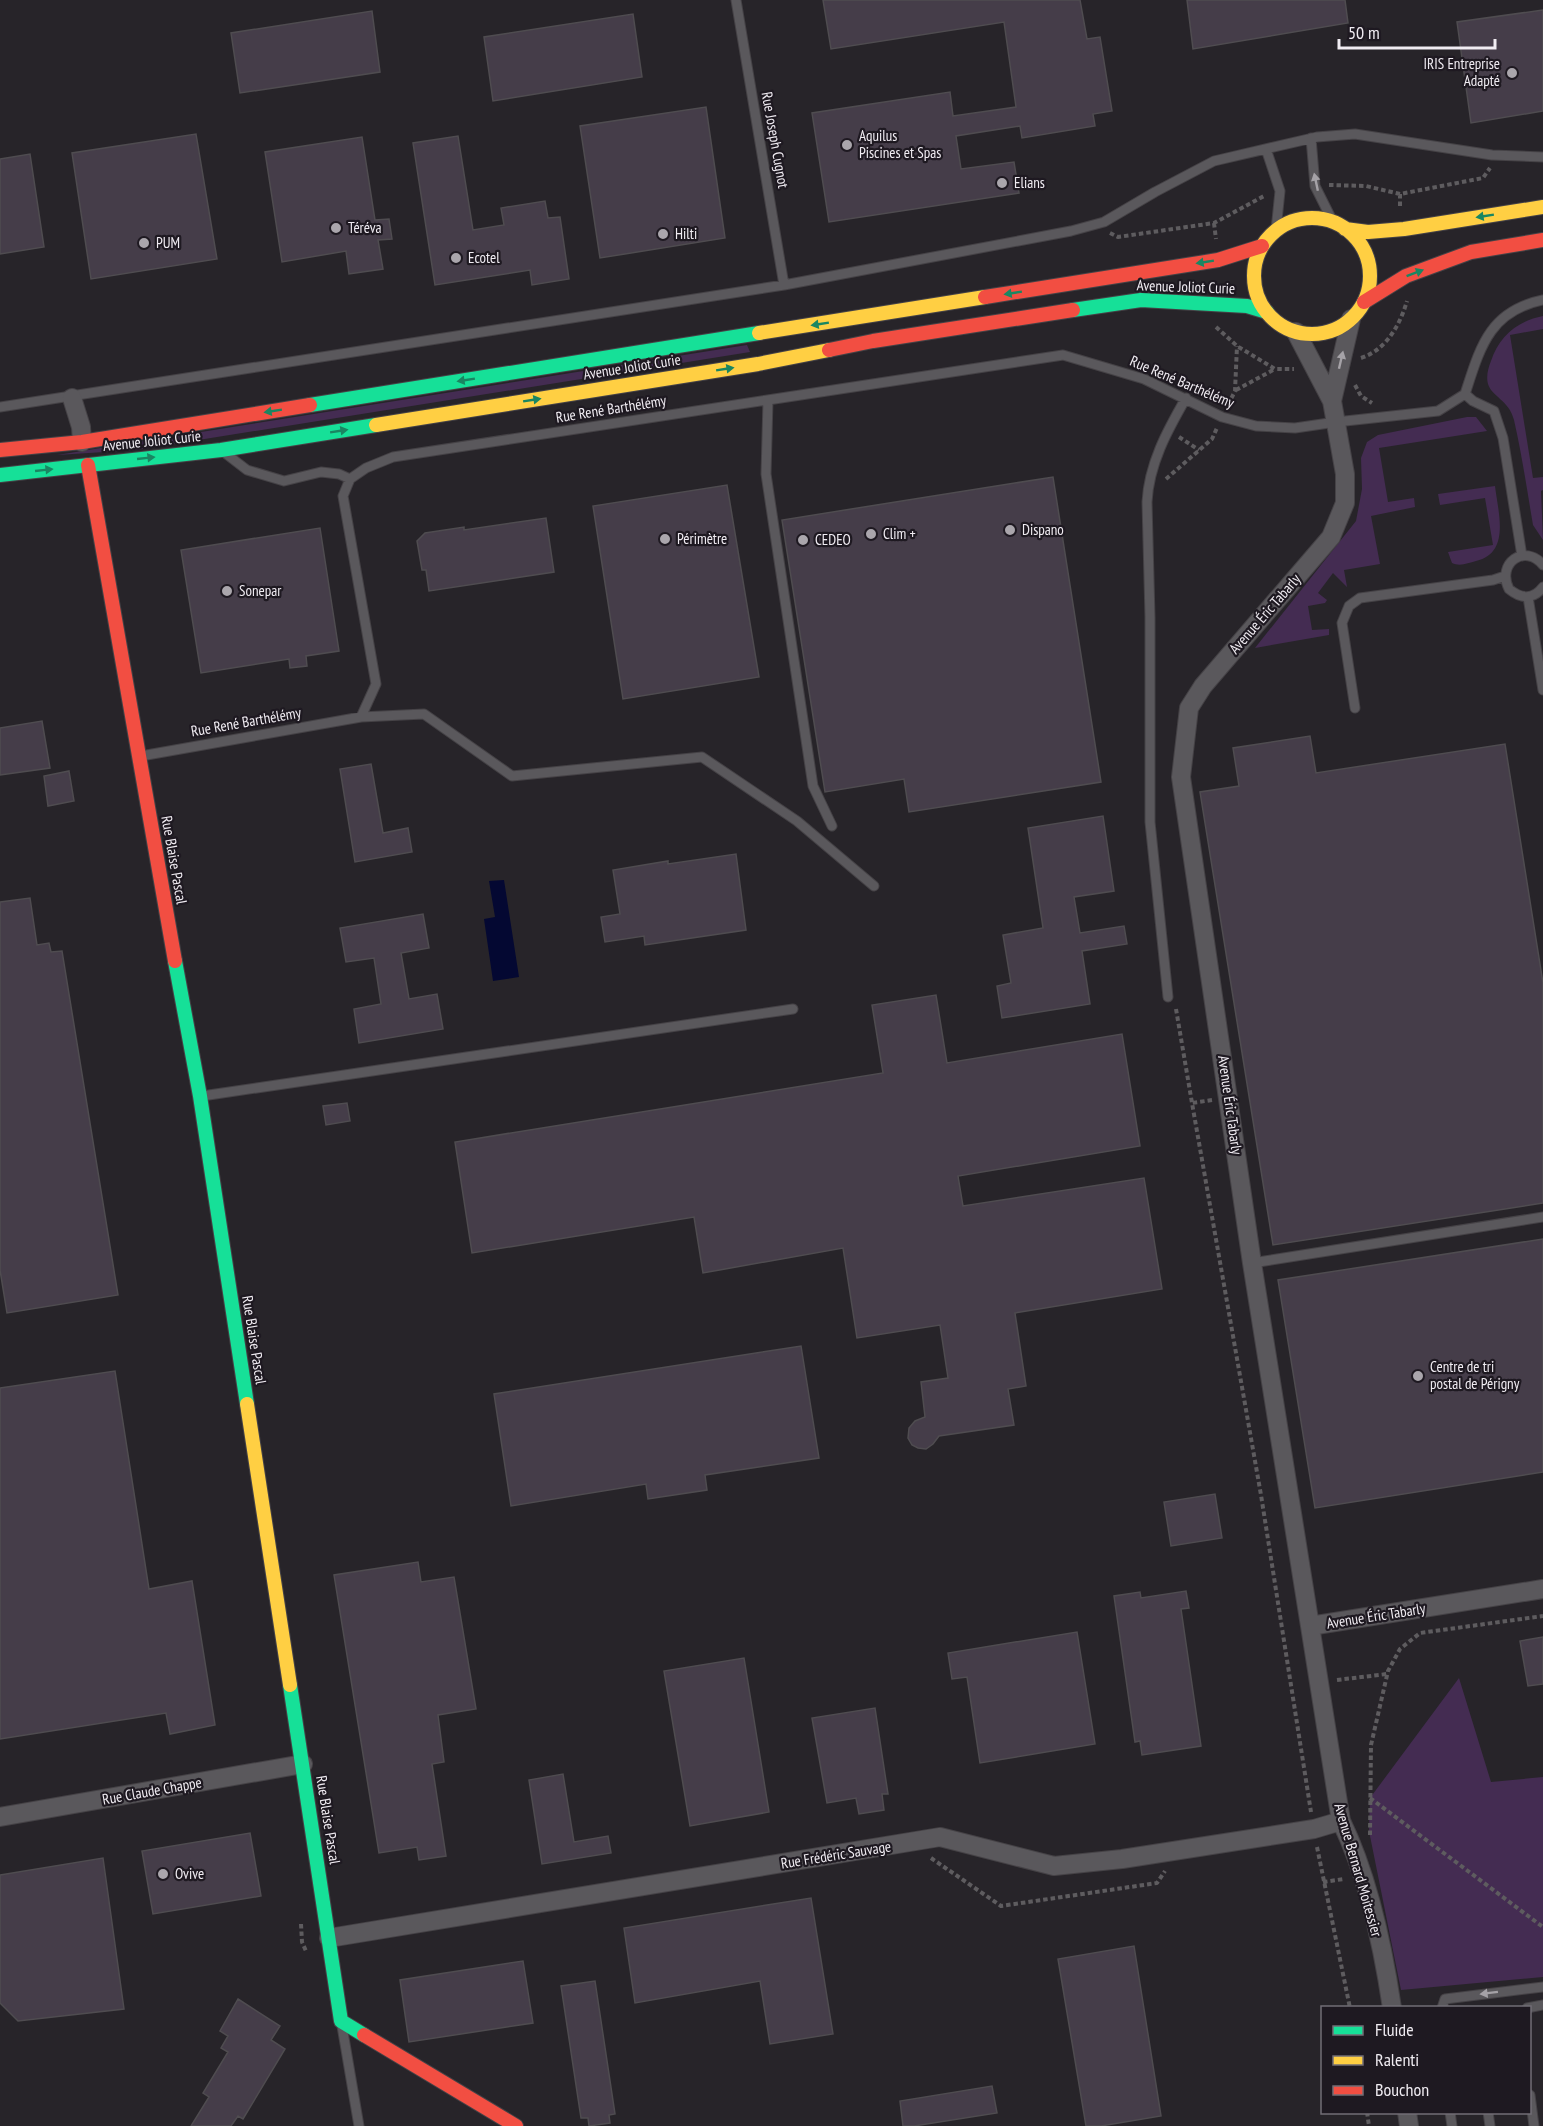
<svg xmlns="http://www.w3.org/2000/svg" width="1543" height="2126" font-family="'PT Sans Narrow',sans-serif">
  <rect width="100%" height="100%" fill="#272429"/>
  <path fill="#442c52" d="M1543,316V329L1510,335L1533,478L1543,477V490L1541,491L1543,540L1533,525C1527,490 1522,455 1514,420C1509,400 1492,397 1488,384C1486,377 1488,368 1491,361C1499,337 1517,321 1543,316Z
    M747,345L750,352L136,450L57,455Z
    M1467,417H1476L1487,431L1379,448L1388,502L1414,498L1415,507L1371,516L1380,564L1344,570L1347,587L1333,573L1318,593L1327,600L1325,603L1308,606L1312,630L1329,629V635L1255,648L1356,521L1362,489L1361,458L1367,442L1378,435Z
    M1495,486C1498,512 1511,553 1476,561C1468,563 1460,567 1452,563L1448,552L1493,545L1485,498L1440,505L1438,494Z
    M1459,1678L1491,1782L1543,1777V1977L1401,1990L1369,1831L1370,1798Z"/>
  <path fill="#040832" d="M504,880L519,977L493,981L484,919L495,917L489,881Z"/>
  <path fill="#453d49" stroke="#4f4c50" stroke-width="1.5" d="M823,0H1080L1087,39L1100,37L1112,111L1093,114L1095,126L1022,138L1020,126L956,136L961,169L1014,162L1019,193L829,222L812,113L950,92L953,116L1016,107L1004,22L831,49Z
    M1187,0H1345L1348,23L1193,49Z
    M1543,10V111L1471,123L1457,22Z
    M372,11L380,72L240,93L231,33Z
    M633,14L642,77L493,101L484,37Z
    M706,107L725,238L600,258L580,126Z
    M196,134L217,259L91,279L72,153Z
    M458,136L473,230L504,225L501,208L545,201L548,218L560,217L569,279L532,285L530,270L435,285L413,143Z
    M362,137L375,220L389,219L392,239L378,240L383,269L349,274L346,251L282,262L265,152Z
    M30,154L44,247L0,254V159Z
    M1053,477L1101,782L909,812L904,779L825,792L782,520Z
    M727,485L759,677L623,699L593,506Z
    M546,518L554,572L429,591L426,570H422L417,541L425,533L464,527V530Z
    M320,528L339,651L306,656L307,666L290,668L289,659L201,673L181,550Z
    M42,721L50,768L0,775V728Z
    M1310,736L1316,773L1505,744L1543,983V1203L1273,1245L1200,792L1239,786L1233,748Z
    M371,764L383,833L408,828L412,852L355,862L340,769Z
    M69,771L74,801L48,806L44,776Z
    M1103,816L1114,891L1074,897L1080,933L1124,926L1127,944L1082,951L1090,1004L1002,1018L997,986L1011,983L1003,935L1043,928L1028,828Z
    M736,854L746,930L645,945L644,936L605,942L601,917L620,914L613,870L668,861V864Z
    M30,898L37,945L49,943L51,952L62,951L118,1295L7,1313L0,1270V902Z
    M423,914L429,948L401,953L409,999L437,994L443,1029L359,1043L354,1009L381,1004L374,958L346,962L340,928Z
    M936,995L947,1063L1122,1034L1140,1146L958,1176L963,1206L1144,1178L1162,1289L1015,1313L1026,1386L1008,1389L1014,1425L939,1436L933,1444L926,1449L918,1448L912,1445L908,1438L909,1428L915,1421L925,1417L921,1382L948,1378L940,1325L857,1338L843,1248L703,1273L694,1217L472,1253L455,1142L883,1073L872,1005Z
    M347,1103L350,1121L326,1125L323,1106Z
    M1543,1239V1472L1315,1508L1278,1280Z
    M801,1346L819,1458L705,1475L707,1490L648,1499L646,1484L511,1506L494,1394Z
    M115,1371L149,1589L192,1581L215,1725L170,1734L166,1713L0,1739V1388Z
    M1215,1494L1222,1538L1171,1546L1164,1502Z
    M418,1562L421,1582L454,1577L476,1709L438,1715L444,1762L432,1764L446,1856L419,1860L417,1847L379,1853L334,1575Z
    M1186,1591L1189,1608L1181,1609L1201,1746L1142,1755L1140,1741L1135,1742L1114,1596L1140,1592L1141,1598Z
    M1077,1632L1095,1744L980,1763L967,1677L952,1679L948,1653Z
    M1543,1637V1684L1528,1686L1520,1641Z
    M744,1658L769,1812L690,1826L664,1671Z
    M875,1708L888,1794H882L884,1810L859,1814L856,1798L827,1803L812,1718Z
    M563,1774L574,1842L608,1836L611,1853L542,1864L529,1780Z
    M250,1833L261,1896L153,1914L142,1851Z
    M103,1858L124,2009L18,2021L0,2003V1875Z
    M811,1898L833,2034L770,2044L760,1981L635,2003L624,1928Z
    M1134,1946L1161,2116L1101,2126H1086L1058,1959Z
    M523,1961L533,2023L409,2042L400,1980Z
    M595,1981L615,2114L609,2115L610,2123L589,2126L588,2118H581L561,1986Z
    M238,1999L280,2026L271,2040L285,2049L243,2119L238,2116L231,2126H191L209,2097L203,2093L228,2052L221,2048L228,2036L220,2031Z
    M992,2086L997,2113L914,2126H903L900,2101Z"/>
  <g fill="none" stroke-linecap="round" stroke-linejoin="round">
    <defs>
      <path id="lane" d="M736,0L784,285
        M1311,138L1315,186L1333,222
        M1266,149L1280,191L1276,230
        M1465,394L1473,401L1494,411L1503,438L1522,556
        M1465,394C1480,348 1489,311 1543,300
        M768,400L766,474L813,786L832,826
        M0,407L784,285L1071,231L1104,222L1155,192L1214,161L1317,137L1355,134L1492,155L1543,157
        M225,453L247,470L284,481L321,472L339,474L350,479
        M1543,565C1525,543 1496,563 1509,589C1521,599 1533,600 1543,587
        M1528,597L1543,690
        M1355,708L1342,623L1349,606L1360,598L1493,580L1505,576
        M361,717L424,714L512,776L702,757L797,821L874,886
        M141,756L361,717L376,684L343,496L350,479L366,468L393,457L1063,355L1144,379L1222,417L1256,426L1295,428L1336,422L1438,411L1465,394
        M1168,997L1150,822V617L1147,502C1149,464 1167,431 1186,398
        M202,1096L793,1009
        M1252,1263L1543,1217
        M1442,2008L1445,1999L1543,1987
        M1527,2008L1543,2005
        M342,2026L359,2126
        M1530,2095L1534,2126
        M1450,2112L1452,2126
        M1488,2112L1490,2126"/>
      <path id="street" d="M1296,332L1332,401L1345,474V503L1331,537L1203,686L1189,708L1181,777L1252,1263L1310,1626L1543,1589
        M72,398L81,427L82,442
        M1332,401L1351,319
        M1310,1626L1341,1821C1368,1876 1383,1947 1392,2008
        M0,1817L303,1764
        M329,1938L940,1837L1054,1866L1122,1859L1314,1829L1341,1821
        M1407,2112L1409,2126"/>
      <path id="fast" d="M1073,310L1141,300L1247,306L1267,312
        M310,405L759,333
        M0,475L221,450L376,425
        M175,961L200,1096L247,1404
        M290,1685L341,2021L364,2035"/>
      <path id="slow" d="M1254 276a58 58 0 1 1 116 0a58 58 0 1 1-116 0Z
        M1345,229L1368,232L1404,229L1543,207
        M759,333L985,297
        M376,425L758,364L829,350
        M247,1404L290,1685"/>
      <path id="jam" d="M985,297L1218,260L1262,246
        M1364,302L1406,276L1471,252L1543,240
        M829,350L873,341L1073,310
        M0,450L82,442L310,405
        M88,465L175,961
        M364,2035L516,2126"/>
    </defs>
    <use href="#lane" stroke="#454246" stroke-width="11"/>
    <use href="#street" stroke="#454246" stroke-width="20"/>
    <use href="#fast" stroke="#454246" stroke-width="16"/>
    <use href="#slow" stroke="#454246" stroke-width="16"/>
    <use href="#jam" stroke="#454246" stroke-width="16"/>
    <path stroke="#5e5c5f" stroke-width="4" stroke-dasharray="4.5 3" stroke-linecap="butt" d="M1329,185L1366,186L1400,194L1483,178L1490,168
      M1400,194V208
      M1214,223L1216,239
      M1110,233L1118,237L1214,223L1264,196
      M1216,327L1237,346L1275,369H1294
      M1361,358C1386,350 1400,325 1407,301
      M1355,385L1361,396L1372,403
      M1236,390L1275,369
      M1228,405L1235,391L1237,346
      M1179,437L1199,450
      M1166,479L1212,439L1217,428
      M1176,1009L1192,1103
      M1212,1100L1192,1103L1261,1495L1311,1812
      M1337,1680L1387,1674
      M1370,1798L1543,1927
      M1370,1835L1371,1745L1388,1671L1400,1649L1420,1633L1543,1616
      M1317,1847L1350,2008
      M931,1858L1001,1906L1157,1883L1165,1871
      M1323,1882L1344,1879
      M301,1924L302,1942L306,1951
      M1367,2112L1369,2126"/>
    <use href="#lane" stroke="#5a585c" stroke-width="9"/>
    <use href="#street" stroke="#5a585c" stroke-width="18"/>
    <use href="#fast" stroke="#16e098" stroke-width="14"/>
    <use href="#slow" stroke="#ffcf43" stroke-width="14"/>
    <use href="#jam" stroke="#f24e42" stroke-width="14"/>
  </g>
  <defs><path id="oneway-solid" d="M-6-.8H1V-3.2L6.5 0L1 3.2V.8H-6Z" transform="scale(1.5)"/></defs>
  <g fill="#a5a2a7">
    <use href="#oneway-solid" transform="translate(1316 182) rotate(-102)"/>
    <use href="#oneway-solid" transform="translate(1341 360) rotate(-77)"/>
    <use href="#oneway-solid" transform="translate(1489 1993) rotate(173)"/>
  </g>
  <g fill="#1a8662">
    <use href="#oneway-solid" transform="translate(1485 216) rotate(171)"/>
    <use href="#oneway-solid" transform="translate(1205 262) rotate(171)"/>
    <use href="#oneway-solid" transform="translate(1415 273) rotate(-21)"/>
    <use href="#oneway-solid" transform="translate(1013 293) rotate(171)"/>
    <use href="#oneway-solid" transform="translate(820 324) rotate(171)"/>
    <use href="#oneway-solid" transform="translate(725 369) rotate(-9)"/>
    <use href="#oneway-solid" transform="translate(466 380) rotate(171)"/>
    <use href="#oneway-solid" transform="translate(532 400) rotate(-9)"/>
    <use href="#oneway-solid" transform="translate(273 411) rotate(171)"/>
    <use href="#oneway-solid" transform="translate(339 431) rotate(-9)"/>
    <use href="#oneway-solid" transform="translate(146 458) rotate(-6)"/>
    <use href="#oneway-solid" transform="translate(44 470) rotate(-6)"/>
  </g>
  <g fill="#aaa6ac" stroke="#1e1921" stroke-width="2">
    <circle cx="1512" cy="73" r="6"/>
    <circle cx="847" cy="145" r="6"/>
    <circle cx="1002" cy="183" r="6"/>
    <circle cx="336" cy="228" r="6"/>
    <circle cx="663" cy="234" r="6"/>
    <circle cx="144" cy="243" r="6"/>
    <circle cx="456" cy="258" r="6"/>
    <circle cx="1010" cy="530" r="6"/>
    <circle cx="871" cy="534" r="6"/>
    <circle cx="665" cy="539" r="6"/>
    <circle cx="803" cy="540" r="6"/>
    <circle cx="227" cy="591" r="6"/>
    <circle cx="1418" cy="1376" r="6"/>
    <circle cx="163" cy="1874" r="6"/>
  </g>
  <g text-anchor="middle" stroke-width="4.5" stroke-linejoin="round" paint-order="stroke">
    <g font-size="15" fill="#f0ecf2" stroke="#1e1921" text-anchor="start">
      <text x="1500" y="69" text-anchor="end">IRIS Entreprise<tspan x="1500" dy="17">Adapté</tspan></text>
      <text x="859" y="141">Aquilus<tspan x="859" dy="17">Piscines et Spas</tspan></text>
      <text x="1014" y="188">Elians</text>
      <text x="348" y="233">Téréva</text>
      <text x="675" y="239">Hilti</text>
      <text x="156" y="248">PUM</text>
      <text x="468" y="263">Ecotel</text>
      <text x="1022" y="535">Dispano</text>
      <text x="883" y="539">Clim +</text>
      <text x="677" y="544">Périmètre</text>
      <text x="815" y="545">CEDEO</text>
      <text x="239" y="596">Sonepar</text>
      <text x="1430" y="1372">Centre de tri<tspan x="1430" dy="17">postal de Périgny</tspan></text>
      <text x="175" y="1879">Ovive</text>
    </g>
    <g font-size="15" fill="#f0ecf2" stroke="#1e1921">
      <text transform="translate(775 140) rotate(80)" y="5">Rue Joseph Cugnot</text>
      <text transform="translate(1186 287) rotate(2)" y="5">Avenue Joliot Curie</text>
      <text transform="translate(632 367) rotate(-9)" y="5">Avenue Joliot Curie</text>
      <text transform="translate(1182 382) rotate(23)" y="5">Rue René Barthélémy</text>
      <text transform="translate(611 409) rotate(-9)" y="5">Rue René Barthélémy</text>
      <text transform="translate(152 441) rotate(-6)" y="5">Avenue Joliot Curie</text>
      <text transform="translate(1265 614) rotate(-49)" y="5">Avenue Éric Tabarly</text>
      <text transform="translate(246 722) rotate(-10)" y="5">Rue René Barthélémy</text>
      <text transform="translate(174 860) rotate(80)" y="5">Rue Blaise Pascal</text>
      <text transform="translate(1230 1105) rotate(82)" y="5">Avenue Éric Tabarly</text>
      <text transform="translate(254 1340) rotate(81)" y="5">Rue Blaise Pascal</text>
      <text transform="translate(1376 1616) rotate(-9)" y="5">Avenue Éric Tabarly</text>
      <text transform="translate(152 1791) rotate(-10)" y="5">Rue Claude Chappe</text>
      <text transform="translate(328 1820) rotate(81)" y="5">Rue Blaise Pascal</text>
      <text transform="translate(836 1855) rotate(-9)" y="5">Rue Frédéric Sauvage</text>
      <text transform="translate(1358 1870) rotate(74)" y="5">Avenue Bernard Moitessier</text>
    </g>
  </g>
  <rect x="1321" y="2006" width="210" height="108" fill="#1e1921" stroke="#726d75" stroke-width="1.5"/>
  <rect x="1333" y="2026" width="30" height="9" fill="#16e098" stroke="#726d75" stroke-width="1.5"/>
  <text x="1375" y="2036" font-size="18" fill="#f0ecf2">Fluide</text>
  <rect x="1333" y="2056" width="30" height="9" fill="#ffcf43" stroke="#726d75" stroke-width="1.5"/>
  <text x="1375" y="2066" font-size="18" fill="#f0ecf2">Ralenti</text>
  <rect x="1333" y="2086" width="30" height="9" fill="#f24e42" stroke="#726d75" stroke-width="1.5"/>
  <text x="1375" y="2096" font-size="18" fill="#f0ecf2">Bouchon</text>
  <path d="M1339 39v9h156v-9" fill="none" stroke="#f0ecf2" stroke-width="3"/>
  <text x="1348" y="39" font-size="18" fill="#f0ecf2" stroke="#1e1921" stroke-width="4.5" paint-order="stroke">50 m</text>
</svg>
